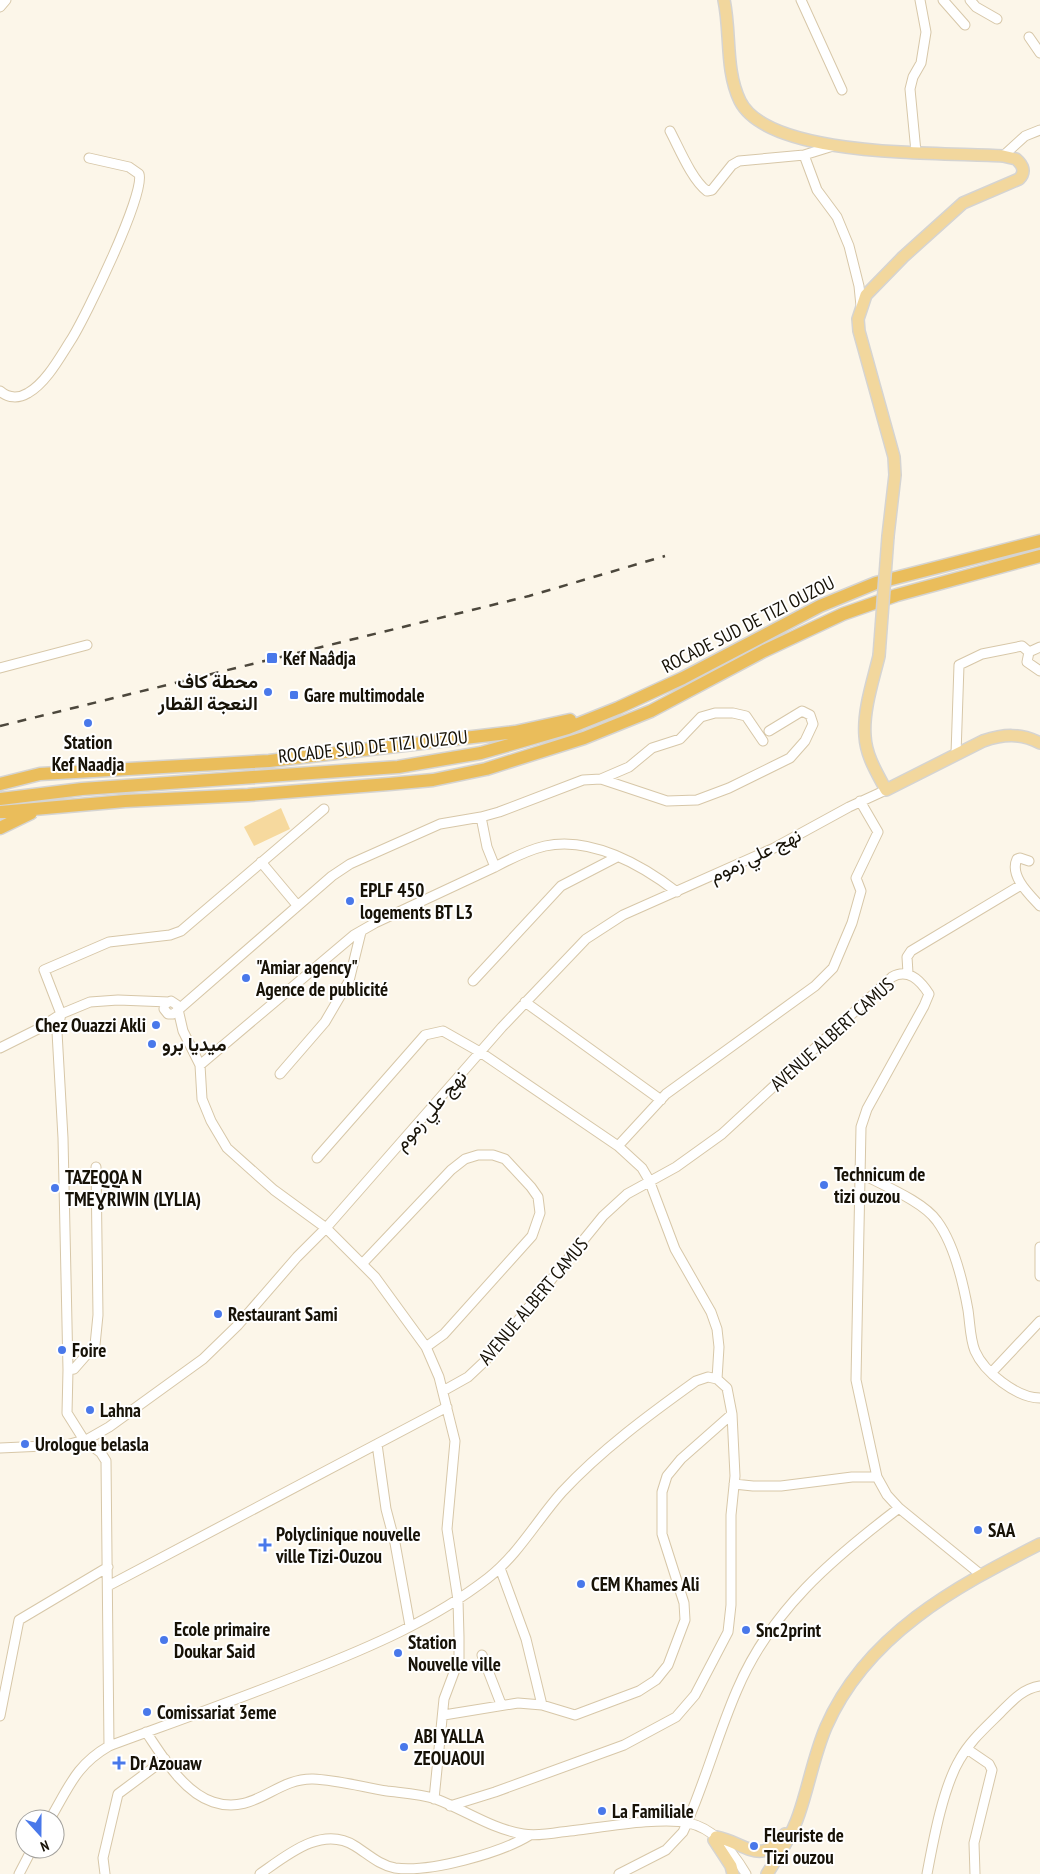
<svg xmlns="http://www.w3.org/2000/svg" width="1040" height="1874" font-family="'PT Sans Narrow',Vazirmatn,sans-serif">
  <rect width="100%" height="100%" fill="#fcf6e9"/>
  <path fill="#f6d99e" d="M281,808L290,829L254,846L244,827Z"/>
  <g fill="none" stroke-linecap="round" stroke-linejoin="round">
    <defs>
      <path id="minor" d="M801,0L842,90
        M943,0L965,25
        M970,0L976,7L997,19
        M0,7L6,0
        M1029,37L1040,53
        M670,131C679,148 692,180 707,191L712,190L732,165L739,161L804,155L833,146
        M916,152L910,89L913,77L921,63L926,32L920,0
        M804,155L817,190L837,217L849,246L859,286L861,306
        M1003,156L1025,136L1040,130
        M0,391C8,398 18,399 28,393C46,383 60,357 71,340C85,318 146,193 139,174L129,167L89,158
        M1029,652L1040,647
        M0,668L87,645
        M956,754L959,665L982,654L1022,646L1029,652L1027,662L1040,671
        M601,779L629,767L652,748L680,739L701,717L715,713H733L746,716L763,741
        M1029,861L1020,858L1017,859C1009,876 1030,895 1040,906
        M261,862L297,905
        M677,892C642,865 591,836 545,846C528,850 510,859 495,867L487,847L481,817L499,812L583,780L601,779L667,801L697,800L729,788L790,758L805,741L813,724L810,715L802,711L769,731
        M908,973L907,957L911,951L1021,885
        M473,981L561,886L617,857
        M525,1002L661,1100
        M178,1010L332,876L350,864L440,824L481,817
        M177,1011L173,1014H168L164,1009L165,1004L171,1001L177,1005L183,1031L200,1065L202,1099L211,1121L227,1148L274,1190L326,1228L375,1277L426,1347L439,1377L455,1441L447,1529L458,1600L459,1637V1659L444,1699L434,1799
        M0,1048L38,1029L61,1014L90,1002L118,1000L169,1002
        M200,1065L354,935L375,923L495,867
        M280,1074L325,1022L349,981L361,932
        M618,1146L666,1094L815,986L833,968L852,923L861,891L856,878L878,832L860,801
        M317,1158L425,1035L443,1031L480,1052L618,1146L642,1168L649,1180L675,1249L711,1312L717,1329L719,1347L717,1379
        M860,1173C882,1185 923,1201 937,1221C954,1244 963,1282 968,1310C970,1323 970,1339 975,1351C984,1372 1017,1398 1040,1398
        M1040,1247V1276
        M362,1264L451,1170L465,1159L478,1155H493L505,1159L531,1187L538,1197L540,1213L532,1236L444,1334L426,1347
        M68,1370L74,1369L95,1345L98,1315L96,1167
        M992,1372L1040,1321
        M443,1391L468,1377L485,1361L603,1216L627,1194L676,1167L722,1134L892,977C908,968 920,980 929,994L924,1006L867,1109L861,1127L856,1380L877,1477L887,1495L899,1508L980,1574
        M377,1444L386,1509L395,1543L410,1626
        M0,1448L66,1445L88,1439L109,1427L203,1359L238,1325L297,1257L326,1228L502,1027L586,939L623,915L774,848L849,807L886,790
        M734,1484L753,1486H781L852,1477H877
        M500,1568L526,1639L542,1705
        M108,1586L447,1407
        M482,1655L501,1704
        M444,1715L518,1703L542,1705L575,1715L639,1691L656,1680L668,1665L685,1620L684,1603L662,1534V1492L667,1476L681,1459L732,1414
        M0,1716L19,1620L108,1567
        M146,1732C163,1757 183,1792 213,1802C254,1816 275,1778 313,1779C337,1780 363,1787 387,1791C403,1793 421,1794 436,1799C465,1810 492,1829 523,1834C535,1836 549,1834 561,1832C594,1829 659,1816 689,1823C715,1829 733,1852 746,1874
        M109,1746C174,1722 239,1699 304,1673C368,1648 434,1620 488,1578C518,1555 537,1520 562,1492C601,1450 650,1414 696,1381L708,1377L717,1379L727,1388L732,1414L735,1476L731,1515V1605L728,1632L695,1695L676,1717L624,1745L495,1792L450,1806
        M967,1749L989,1764L992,1770L974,1843L975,1874
        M50,1819C69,1787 76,1765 109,1746L106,1461L101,1453L84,1440L67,1413L68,1370L63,1138L57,1032L61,1014L44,970L109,942L170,935L181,931L324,809
        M19,1874L32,1849
        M105,1874L103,1858L118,1794L165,1759
        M260,1874C287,1855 322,1825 355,1846C368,1854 379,1865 395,1868C429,1873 501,1853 530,1835
        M619,1874L666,1850L683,1832C704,1786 717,1736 737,1690C771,1610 832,1559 899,1508
        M927,1874C933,1842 943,1787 960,1759C970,1741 985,1728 1000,1713C1012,1701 1022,1689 1040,1686"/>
      <path id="major" d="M724,0C731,33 725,70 740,101C769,159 944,152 1003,156L1016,159C1023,165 1026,172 1019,179L963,203L903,257L866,295L858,319L859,331L894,457L895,475L888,536
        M879,656C873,681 863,710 865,736C866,756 877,773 886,790L983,741C1004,734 1020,733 1040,743
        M716,1837C745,1842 760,1868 785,1834
        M714,1840L731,1866L733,1874
        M767,1874C779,1855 792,1835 799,1814C809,1785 814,1755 826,1727C866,1635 955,1587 1040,1544"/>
      <path id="highway" d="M0,784L40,774L269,761L515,732L570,720
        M0,799L82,789L398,767L481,753L568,728L618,708L683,678L820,606L876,583L1040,541
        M0,812L125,801L248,795L389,784L433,780L486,769L584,738L651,711L764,651L843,614L897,595L1040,556
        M0,828L31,813"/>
    </defs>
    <use href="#minor" stroke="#d7c7a8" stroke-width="11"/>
    <use href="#major" stroke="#d5d4d2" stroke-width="14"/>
    <use href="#highway" stroke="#d5d4d2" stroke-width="15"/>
    <use href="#minor" stroke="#fff" stroke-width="9"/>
    <use href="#major" stroke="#f2d79d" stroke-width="11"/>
    <use href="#highway" stroke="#eabd5b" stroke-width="12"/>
    <path stroke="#4c473c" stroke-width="2.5" stroke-dasharray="9 9" stroke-linecap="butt" d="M0,726L529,596L665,556"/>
    <defs>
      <path id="major-bridge" d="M879,656L888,536"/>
    </defs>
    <use href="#major-bridge" stroke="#d5d4d2" stroke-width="14" stroke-linecap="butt"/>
    <use href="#major-bridge" stroke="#f2d79d" stroke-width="11"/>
  </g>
  <g fill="#4978ea" stroke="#fff" stroke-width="2">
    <rect x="266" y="652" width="12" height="12" rx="2.5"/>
    <circle cx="268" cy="692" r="5"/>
    <rect x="289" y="690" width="10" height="10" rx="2.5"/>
    <circle cx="88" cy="723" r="5"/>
    <circle cx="350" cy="901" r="5"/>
    <circle cx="246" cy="978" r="5"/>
    <circle cx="156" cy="1025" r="5"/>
    <circle cx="152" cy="1044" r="5"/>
    <circle cx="824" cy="1185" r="5"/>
    <circle cx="55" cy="1188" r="5"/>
    <circle cx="218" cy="1314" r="5"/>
    <circle cx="62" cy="1350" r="5"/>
    <circle cx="90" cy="1410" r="5"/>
    <circle cx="25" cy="1444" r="5"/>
    <circle cx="978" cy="1530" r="5"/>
    <path d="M262.5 1537.5h5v5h5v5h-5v5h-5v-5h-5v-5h5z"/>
    <circle cx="581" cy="1584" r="5"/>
    <circle cx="746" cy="1630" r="5"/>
    <circle cx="164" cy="1640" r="5"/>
    <circle cx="398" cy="1653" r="5"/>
    <circle cx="147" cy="1712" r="5"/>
    <circle cx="404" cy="1747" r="5"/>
    <path d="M116.5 1755.5h5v5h5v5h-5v5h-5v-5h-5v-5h5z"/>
    <circle cx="602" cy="1811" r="5"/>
    <circle cx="754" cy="1846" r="5"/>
  </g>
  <g text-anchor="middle" stroke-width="4" stroke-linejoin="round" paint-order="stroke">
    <g font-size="19" fill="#171207" stroke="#fff">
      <text transform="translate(748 624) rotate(-27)" y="7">ROCADE SUD DE TIZI OUZOU</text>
      <text transform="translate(373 746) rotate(-6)" y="7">ROCADE SUD DE TIZI OUZOU</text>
      <text transform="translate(755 855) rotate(-26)" y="7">نهج علي زموم</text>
      <text transform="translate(832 1034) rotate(-42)" y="7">AVENUE ALBERT CAMUS</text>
      <text transform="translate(430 1110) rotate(-49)" y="7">نهج علي زموم</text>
      <text transform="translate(533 1301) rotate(-50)" y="7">AVENUE ALBERT CAMUS</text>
    </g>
    <g font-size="19" font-weight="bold" fill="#171207" stroke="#fff" text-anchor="start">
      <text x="283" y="665">Kef Naâdja</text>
      <text x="258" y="688" text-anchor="end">محطة كاف<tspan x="258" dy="22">النعجة القطار</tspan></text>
      <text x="304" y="702">Gare multimodale</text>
      <text x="88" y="749" text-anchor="middle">Station<tspan x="88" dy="22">Kef Naadja</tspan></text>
      <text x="360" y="897">EPLF 450<tspan x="360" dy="22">logements BT L3</tspan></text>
      <text x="256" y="974">"Amiar agency"<tspan x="256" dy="22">Agence de publicité</tspan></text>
      <text x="146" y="1032" text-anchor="end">Chez Ouazzi Akli</text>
      <text x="162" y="1051">ميديا برو</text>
      <text x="834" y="1181">Technicum de<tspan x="834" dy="22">tizi ouzou</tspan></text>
      <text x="65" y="1184">TAZEQQA N<tspan x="65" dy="22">TMEƔRIWIN (LYLIA)</tspan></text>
      <text x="228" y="1321">Restaurant Sami</text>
      <text x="72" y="1357">Foire</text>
      <text x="100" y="1417">Lahna</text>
      <text x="35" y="1451">Urologue belasla</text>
      <text x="988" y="1537">SAA</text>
      <text x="276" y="1541">Polyclinique nouvelle<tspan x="276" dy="22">ville Tizi-Ouzou</tspan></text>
      <text x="591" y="1591">CEM Khames Ali</text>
      <text x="174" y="1636">Ecole primaire<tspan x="174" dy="22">Doukar Said</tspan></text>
      <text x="756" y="1637">Snc2print</text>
      <text x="408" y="1649">Station<tspan x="408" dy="22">Nouvelle ville</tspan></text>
      <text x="157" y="1719">Comissariat 3eme</text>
      <text x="414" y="1743">ABI YALLA<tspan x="414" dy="22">ZEOUAOUI</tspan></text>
      <text x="130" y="1770">Dr Azouaw</text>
      <text x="612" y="1818">La Familiale</text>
      <text x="764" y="1842">Fleuriste de<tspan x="764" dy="22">Tizi ouzou</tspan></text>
    </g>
  </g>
  <g transform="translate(40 1834) rotate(159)"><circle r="24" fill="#ffffff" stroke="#a2a09c"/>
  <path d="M0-4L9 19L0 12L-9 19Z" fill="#4978ea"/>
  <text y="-8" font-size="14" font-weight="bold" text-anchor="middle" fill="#171207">N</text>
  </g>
</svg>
